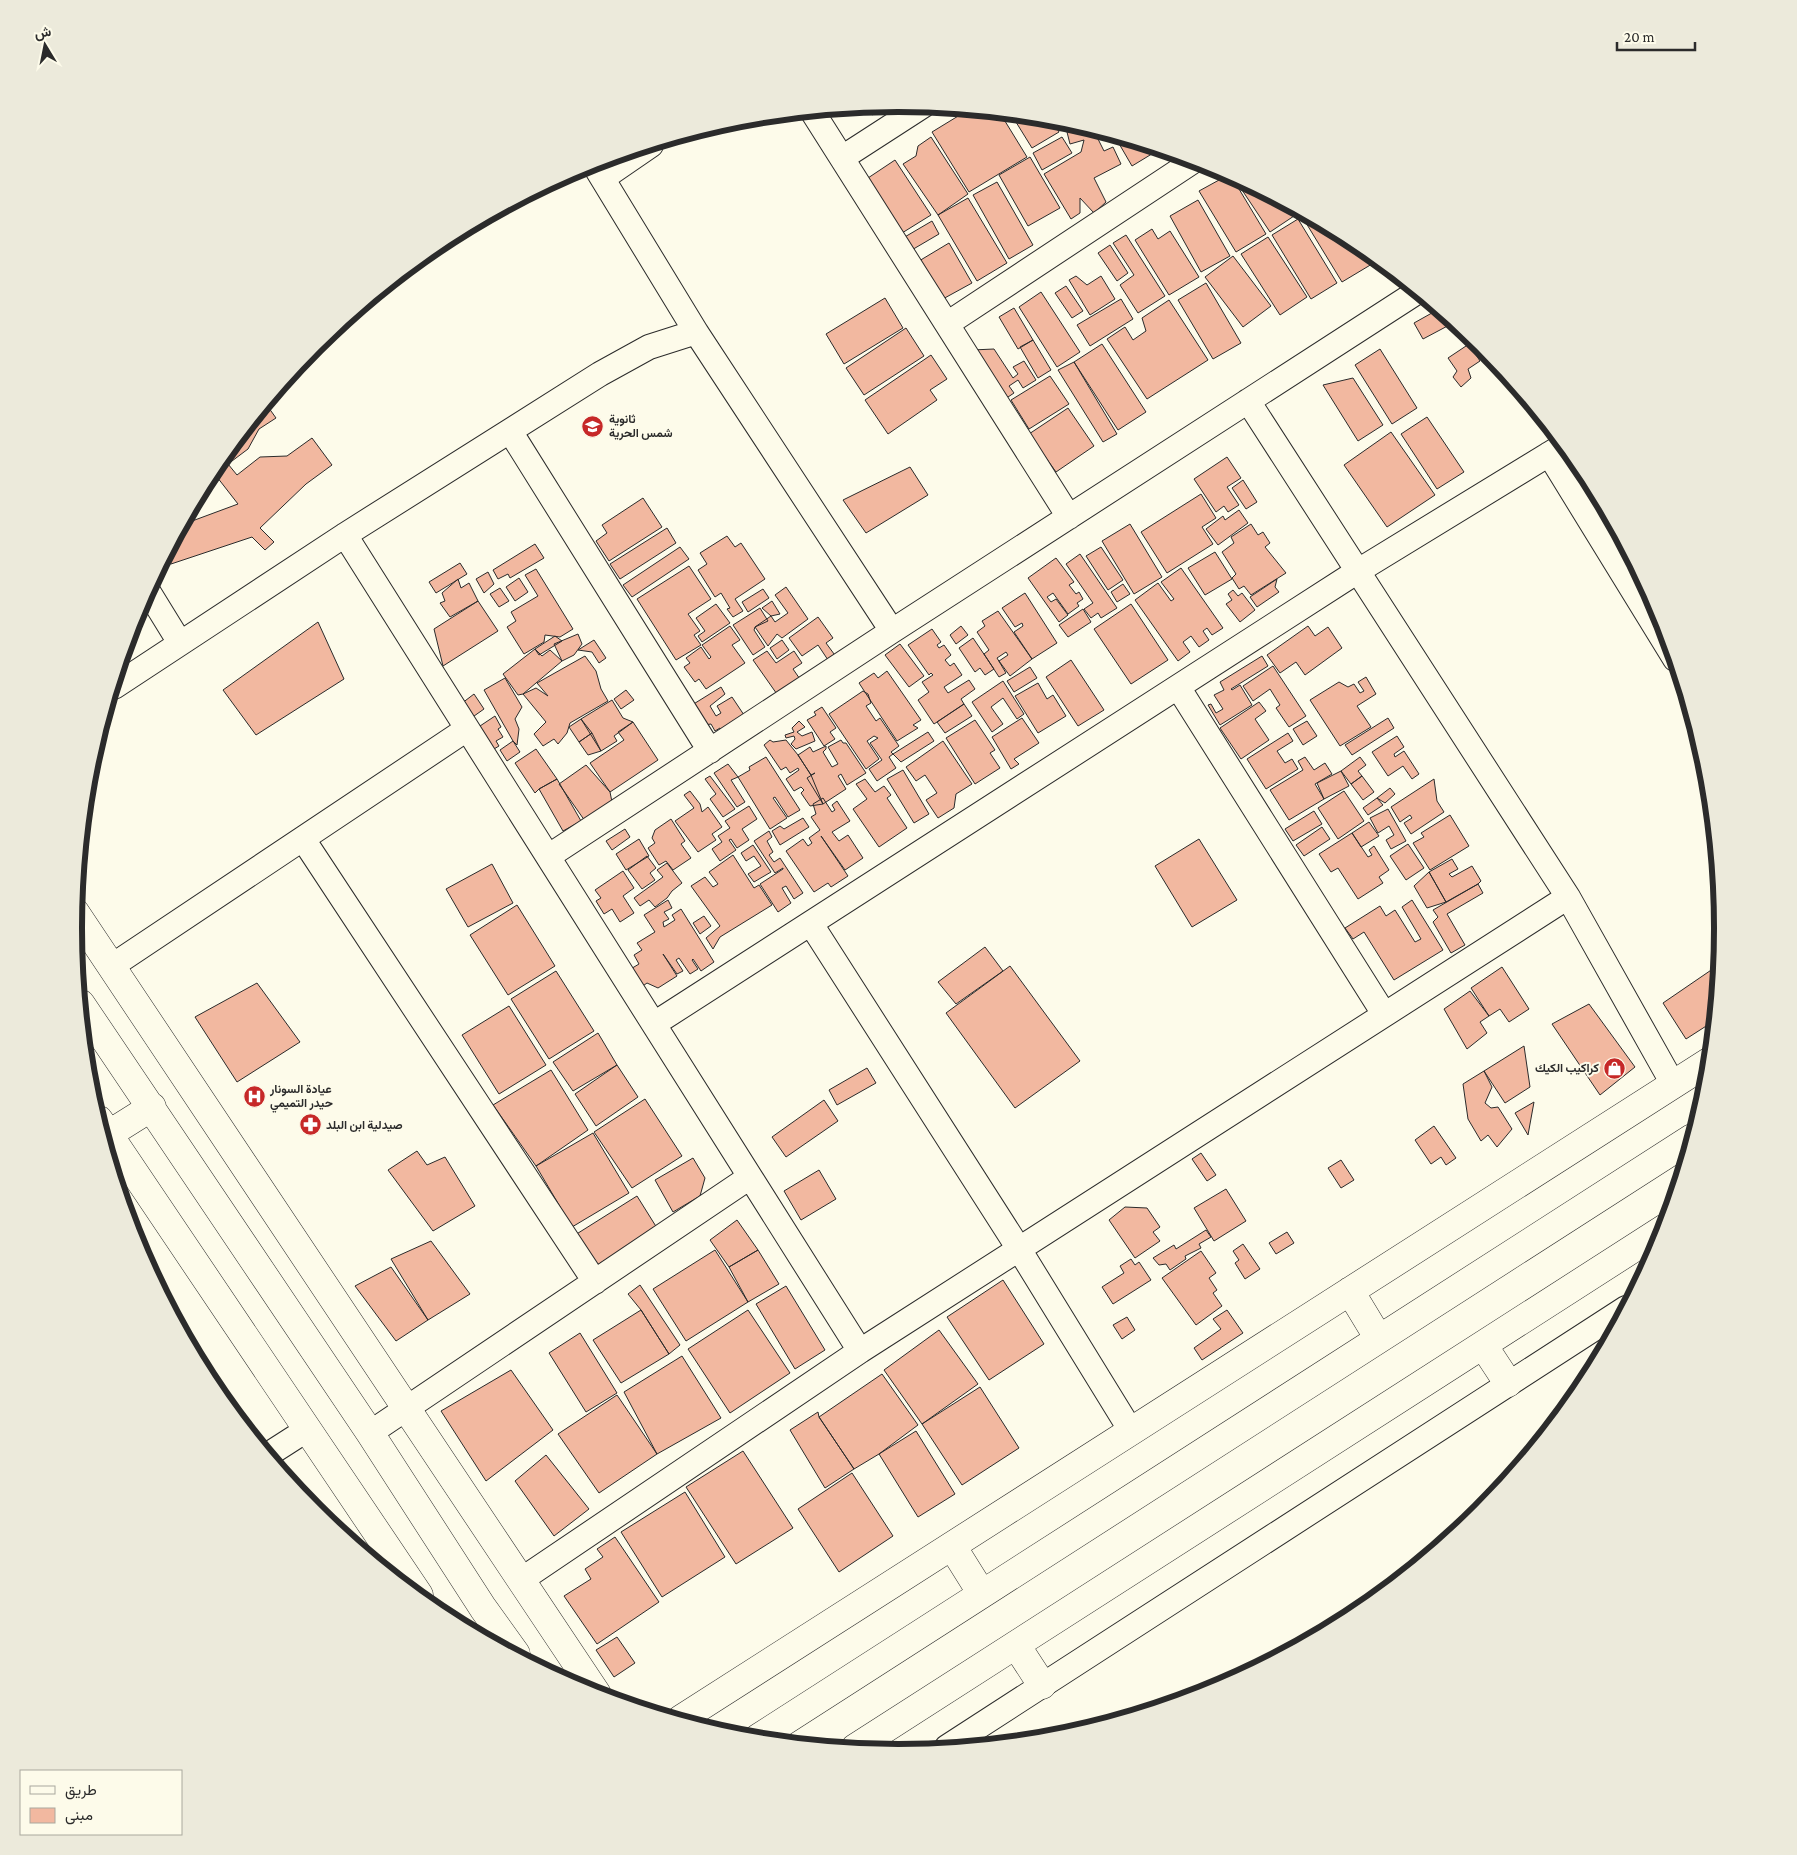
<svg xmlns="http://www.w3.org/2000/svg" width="1797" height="1855" font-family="'Crimson Pro',Vazirmatn,serif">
  <rect width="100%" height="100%" fill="#fdfbea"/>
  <path fill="#f2b8a0" stroke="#2b2b2b" d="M890,104L872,115L866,106Z
    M968,110L1000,113L1027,157L969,192L932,132Z
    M1011,114L1051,118L1059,132L1032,148Z
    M1080,125L1101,131L1097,137L1104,151L1113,147L1121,164L1094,178L1106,202L1094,213L1080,198V213L1071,219L1044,174L1081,152L1084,140L1070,144L1067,132Z
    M1114,135L1160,149L1132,166Z
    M931,137L968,194L938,215L903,164L916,156L918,146Z
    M1062,137L1072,153L1042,170L1033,153Z
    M1030,157L1060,208L1028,226L999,175Z
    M895,160L931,215L902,233L868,178Z
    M1230,174L1266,234L1236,252L1199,191Z
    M1232,175L1300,212L1270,232Z
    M997,182L1033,245L1009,259L973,195Z
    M968,198L1007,263L977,281L938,215Z
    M1198,200L1230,256L1201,272L1170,216Z
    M1307,215L1357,242L1372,264L1342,282L1303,218Z
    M1298,219L1337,283L1311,299L1272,235Z
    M932,221L939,234L910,251L903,238Z
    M1152,229L1158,239L1170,231L1199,277L1169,295L1135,240Z
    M1126,235L1165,296L1138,313L1120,285L1134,275L1113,243Z
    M1268,237L1307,297L1280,315L1241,254Z
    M949,243L972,283L941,300L919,261Z
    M1110,245L1128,273L1117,281L1098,253Z
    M1233,256L1271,306L1243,327L1205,277Z
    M1076,276L1087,285L1101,276L1115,299L1090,315L1069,280Z
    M1206,283L1241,343L1213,359L1178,300Z
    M1066,286L1083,311L1072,318L1055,293Z
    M1041,292L1080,352L1057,367L1019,307Z
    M885,298L903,328L844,364L826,334Z
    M1121,299L1133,319L1090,346L1077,325Z
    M1169,300L1208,360L1147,399L1107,339L1125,327L1133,340L1146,331L1142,318Z
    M1014,308L1033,340L1018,349L999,317Z
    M1439,309L1455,322L1423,339L1414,323Z
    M906,328L924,356L864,395L846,368Z
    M1033,340L1051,370L1038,378L1020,347Z
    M1476,340L1482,345L1498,365L1493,368Z
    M1102,344L1146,412L1118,430L1074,362Z
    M1469,344L1480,361L1468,369L1471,378L1461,387L1453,377L1457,371L1448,358Z
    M994,349L1013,378L1018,374L1013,367L1024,361L1036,380L1023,388L1018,380L1009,386L1014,393L1005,399L972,350Z
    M1380,349L1417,408L1392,424L1355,365Z
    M931,355L947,379L930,390L937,400L888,434L865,400Z
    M1074,362L1117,434L1103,442L1058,370Z
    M1050,376L1069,404L1029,429L1011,400Z
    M1353,378L1383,425L1358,441L1323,385Z
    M266,404L276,418L259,429L248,449L228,464L237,475L260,457L287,456L312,438L332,465L306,484L260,528L274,542L265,550L252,537L171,564L166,557L184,524L238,504L217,477L207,480L213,469Z
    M1068,408L1094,446L1056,472L1029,434Z
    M1427,417L1464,472L1437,489L1401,434Z
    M1391,432L1435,495L1387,527L1344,465Z
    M1227,457L1241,478L1227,487L1239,505L1228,512L1224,506L1216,512L1194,479Z
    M910,467L928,495L866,533L843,500Z
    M1243,480L1257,502L1246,509L1232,488Z
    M1201,494L1216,518L1202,527L1213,544L1167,573L1141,532Z
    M643,498L662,527L609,561L596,541L607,533L602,525Z
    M1239,510L1248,523L1218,545L1206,529L1223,516L1225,520Z
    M1130,524L1162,577L1134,594L1102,541Z
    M1251,524L1258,535L1263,532L1270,543L1265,547L1286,573L1251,595L1244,586L1239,589L1232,578L1236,574L1222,552L1234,543L1231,537Z
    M667,528L676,543L620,579L610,564Z
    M727,536L735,547L741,543L765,579L735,599L743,611L733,617L727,609L730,608L721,593L715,597L698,570L707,564L700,553Z
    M535,544L544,558L510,578L508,574L498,579L493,570Z
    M680,547L689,559L632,597L623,585Z
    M1101,547L1123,580L1108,590L1086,556Z
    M1215,552L1232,579L1205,595L1188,568Z
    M1080,554L1117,608L1101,618L1098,613L1091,618L1084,609L1093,603L1066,564Z
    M1056,558L1074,582L1069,585L1076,594L1079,592L1083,599L1077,603L1079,606L1068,614L1053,593L1047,597L1051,602L1056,599L1068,615L1059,622L1028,578Z
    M460,563L467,574L436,593L429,582Z
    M689,566L711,599L688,614L700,631L694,635L701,645L676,660L637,599Z
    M1181,568L1223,628L1212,635L1207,628L1203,631L1209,640L1199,647L1191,636L1183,642L1190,652L1178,661L1135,600L1158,583L1171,601L1174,599L1161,582Z
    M536,569L573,629L560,637L545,635L544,642L524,654L507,627L516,621L511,612L538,596L525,575Z
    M488,572L494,584L484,593L476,579Z
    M519,578L528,592L515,601L506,587Z
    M458,579L461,588L469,583L478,601L450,617L440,603L445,601L442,593Z
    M1277,579L1275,587L1279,592L1257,607L1250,597Z
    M1123,584L1130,594L1117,602L1111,592Z
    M786,587L808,619L782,638L777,634L768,646L755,627L771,616L775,622L788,613L775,595Z
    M500,588L509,601L499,607L490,594Z
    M763,589L769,598L748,612L742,602Z
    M1233,590L1238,596L1242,593L1255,610L1240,622L1226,604L1232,600L1228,594Z
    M1025,593L1057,643L1032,659L1014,632L1023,626L1022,623L1015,627L1002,608Z
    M478,601L498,631L443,666L434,629Z
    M772,601L780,614L771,616L762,608Z
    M716,604L730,623L702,642L698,636L705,631L696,618Z
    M1131,604L1168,660L1131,684L1094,629Z
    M760,608L768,621L755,627L754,630L765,647L753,655L733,625Z
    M1083,609L1091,622L1068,637L1059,625Z
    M998,611L1032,659L1010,676L999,661L1008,655L1006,652L997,658L1006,673L999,677L984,654L989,650L977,632L985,626L982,621Z
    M818,617L833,638L826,643L837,658L830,663L818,645L802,656L789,638Z
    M318,622L344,679L256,735L223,690Z
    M730,626L740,640L732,645L745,663L706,689L699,679L695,682L684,667L690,663L686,658L701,647L709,659L711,657L702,645Z
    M961,626L968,635L956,644L950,635Z
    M1308,626L1315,636L1328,627L1342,648L1305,675L1296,662L1280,673L1267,655Z
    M932,629L941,642L937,645L939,648L944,645L951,655L945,660L950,666L954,663L962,675L944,687L948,693L969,680L975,689L961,699L964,704L934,724L918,700L929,692L922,682L933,675L931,673L929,675L908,645Z
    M578,634L582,644L574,655L562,661L554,644Z
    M555,636L562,641L539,655L535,649Z
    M973,638L994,669L985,675L980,668L975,672L959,648Z
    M594,640L606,658L599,663L592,652L578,650Z
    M782,640L789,650L777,659L770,648Z
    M900,644L924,676L909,687L885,655Z
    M535,649L542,656L550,650L562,661L523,694L518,695L503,674Z
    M767,651L776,663L794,651L802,663L793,669L802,682L779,697L753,660Z
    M585,656L596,671L601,689L608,701L570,723L567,733L558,744L554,739L543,746L534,734L546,722L523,694L536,688L548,696L537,683Z
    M1262,656L1268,666L1231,689L1232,690L1240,685L1252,705L1220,725L1208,705L1211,704L1216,713L1223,709L1214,695L1224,690L1220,682Z
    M1071,660L1104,710L1078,726L1046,677Z
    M1273,666L1306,716L1289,727L1276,708L1280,705L1270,689L1253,701L1243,686Z
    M1030,667L1037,678L1014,692L1007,681Z
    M887,671L921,720L913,725L918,728L897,741L859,683L874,673L878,678Z
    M1366,677L1376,694L1357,706L1371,727L1340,746L1310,700L1339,682L1348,687L1354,684L1360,693L1364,691L1358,682Z
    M505,678L522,707L515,719L519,729L517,745L513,741L484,690Z
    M1003,681L1024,714L1017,719L1003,698L991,707L1003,724L992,732L972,702Z
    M1038,683L1047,699L1053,695L1066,716L1038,733L1015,696Z
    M721,687L725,694L710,706L716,716L721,713L717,706L732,697L746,718L723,733L720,728L715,731L711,724L704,725L692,705Z
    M626,690L634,700L621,709L614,699Z
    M863,691L868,694L871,703L866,706L876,721L880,718L899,746L891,752L893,754L889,757L896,768L877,781L869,769L882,760L870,743L878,738L874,736L867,741L879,759L866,769L829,714Z
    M474,694L484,709L467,721L457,707Z
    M612,700L623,718L633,722L614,736L617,741L601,751L581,719Z
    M1259,702L1266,711L1255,719L1269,740L1241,759L1220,728Z
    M964,704L972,716L945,733L937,722Z
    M822,707L836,728L830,732L835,739L824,746L807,720L816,715L814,712Z
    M495,716L501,727L498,729L503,737L496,741L499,746L489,752L474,730Z
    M1022,718L1039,743L1014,759L1019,764L1011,769L992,737Z
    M1388,718L1394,728L1352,755L1345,745Z
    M581,719L592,733L579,742L569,727Z
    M975,720L995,750L990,753L1000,768L975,784L946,738Z
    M799,721L805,727L797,732L802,736L812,732L815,741L796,749L791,744L795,739L794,736L786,738L785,735L794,732L792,728Z
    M1307,721L1317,736L1303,745L1293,729Z
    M633,722L658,760L610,792L590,763L624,740L618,732Z
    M928,732L934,741L901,762L893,754Z
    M592,733L601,751L588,755L579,742Z
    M1288,733L1293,741L1277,751L1285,763L1292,759L1298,769L1266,789L1247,759Z
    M1397,736L1404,747L1394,754L1395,757L1404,751L1419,774L1412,779L1403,766L1388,776L1372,752Z
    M770,740L773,742L786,740L798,755L811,775L823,804L810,806L801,793L804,790L801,787L794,791L786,779L799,770L798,768L790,773L786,767L781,770L764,745Z
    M841,740L843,743H846L866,773L847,785L841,774L838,776L846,789L823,804L807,778L815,773L811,775L798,755L810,747L813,752L826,746V749L823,752L832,767L838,764L828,747Z
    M513,741L520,752L507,761L500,750Z
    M943,741L972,784L956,794L954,808L938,818L926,800L937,793L925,775L916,781L906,767Z
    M536,749L557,779L539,789L535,793L515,763Z
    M766,757L800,810L788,817L775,797L773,798L787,818L770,829L738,777L750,770L749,767Z
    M1305,757L1314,770L1325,763L1332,774L1315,784L1324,799L1289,820L1270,790L1303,770L1298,761Z
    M1360,757L1366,765L1358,771L1362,776L1351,784L1341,771Z
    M728,764L738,777L731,780L745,802L737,807L714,773Z
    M586,765L610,792L612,802L585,821L559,784Z
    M903,770L929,814L914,823L887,779Z
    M1341,771L1349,786L1324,799L1317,783Z
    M710,776L735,809L723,817L710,799L716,794L705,779Z
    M1362,776L1374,792L1363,800L1351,784Z
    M557,779L581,821L563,831L539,789Z
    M865,779L875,792L884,786L891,795L887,798L907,828L879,847L853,809L867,799L856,784Z
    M1434,779L1437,801L1444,812L1411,834L1404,823L1412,818L1410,815L1400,822L1391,807Z
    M1390,788L1395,794L1385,803L1377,798Z
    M690,791L700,804L702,812L708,807L722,827L712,834L716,840L698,852L675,821L694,808L684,795Z
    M1344,791L1364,821L1338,839L1318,808Z
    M823,798L832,812L835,810L832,805L837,801L850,821L832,832L839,841L848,835L863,858L845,870L821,836L848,876L831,887L828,883L814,892L786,851L803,839L808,846L812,843L809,838L820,830L811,817L816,814L813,804Z
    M1377,798L1383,805L1368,815L1363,808Z
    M749,806L757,819L742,829L749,840L737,848L731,839L729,840L736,850L720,861L712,849L722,842L718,836L730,828L725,821Z
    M1388,809L1406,841L1391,849L1386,840L1394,835L1389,826L1378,833L1370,818Z
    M1314,811L1322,824L1293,841L1285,829Z
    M1450,815L1469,846L1430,870L1413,843L1424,837L1421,833Z
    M803,818L809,827L780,845L772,831L780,826L784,829Z
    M671,819L685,841L681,844L691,858L673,870L666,861L659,865L648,848L655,843L652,838L655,830Z
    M1369,822L1379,836L1361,847L1352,833Z
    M1322,827L1330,839L1304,856L1296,845Z
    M625,829L630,837L612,850L606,841Z
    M769,831L772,837L767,841L773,852L769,855L774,862L780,858L803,893L794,899L786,886L782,888L791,903L778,912L760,884L783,869V868L775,873L754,841Z
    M1352,833L1368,857L1372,855L1369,850L1374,846L1389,870L1379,877L1383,883L1358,899L1338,868L1331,872L1319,854Z
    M639,839L649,856L626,870L616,854Z
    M1199,839L1237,900L1192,927L1155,866Z
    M1408,844L1424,868L1406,880L1390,856Z
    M753,845L771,872L754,882L748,874L761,866L754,856L746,861L741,853Z
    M733,855L754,888L759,885L772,905L720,937L713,949L706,938L720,926L691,886L705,877L713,887L718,884L709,872Z
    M647,856L656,868L650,873L655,880L642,889L628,870Z
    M1452,859L1458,869L1449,874L1452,877L1472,866L1481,881L1478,884L1446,902L1429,872Z
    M667,863L682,883L672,891L667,898L655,907L649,900L640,906L634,898L663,877L657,870Z
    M492,864L513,903L468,927L446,889Z
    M623,871L634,888L623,896L634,913L620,922L612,909L604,914L596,901L601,898L595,890Z
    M1429,872L1446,902L1427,908L1414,886Z
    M1478,884L1483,893L1447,914L1465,945L1451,953L1433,922L1438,917L1433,910Z
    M668,900L672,908L664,912L669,919L663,922L664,927L675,920L672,915L681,909L714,962L701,971L693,959L692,960L698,969L690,974L679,958L676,960L683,971L677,974L663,954L677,976L658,988L647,983L640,988L629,970L639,964L634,955L642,950L637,943L655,932L644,915Z
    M1412,900L1443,950L1394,980L1364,932L1353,939L1345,928L1380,906L1386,916L1395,910L1415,942L1421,939L1402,907Z
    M517,905L555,966L508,995L470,935Z
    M704,916L711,926L700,934L693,923Z
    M985,947L1003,971L956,1004L938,982Z
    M1720,964L1714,1021L1686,1039L1663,1003Z
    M1010,966L1080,1061L1015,1108L946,1013Z
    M1502,967L1529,1009L1509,1022L1500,1009L1489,1016L1471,988Z
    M556,971L594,1031L549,1059L511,999Z
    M257,983L300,1042L237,1082L195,1017Z
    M1470,991L1489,1016L1480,1022L1487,1033L1467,1049L1444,1009Z
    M1589,1004L1635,1067L1600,1095L1552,1024Z
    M509,1006L546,1065L499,1094L462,1035Z
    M598,1033L617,1065L573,1091L553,1062Z
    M1524,1046L1530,1087L1505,1103L1484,1071Z
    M617,1065L638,1097L596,1126L575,1094Z
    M867,1068L876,1083L837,1105L829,1090Z
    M551,1070L588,1130L536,1166L493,1105Z
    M1484,1071L1492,1087L1485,1103L1491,1108L1498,1107L1512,1129L1497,1147L1488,1135L1481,1141L1468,1119L1463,1084Z
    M645,1099L682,1156L632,1188L594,1132Z
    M824,1100L838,1121L786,1157L772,1137Z
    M1534,1102L1528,1135L1515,1113Z
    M1434,1126L1456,1158L1446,1165L1441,1157L1431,1164L1415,1140Z
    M593,1133L629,1193L572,1227L536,1166Z
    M417,1151L427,1165L445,1157L475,1206L433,1231L388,1170Z
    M1201,1153L1216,1175L1207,1181L1192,1159Z
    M693,1158L705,1178L700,1196L673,1212L655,1180Z
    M1341,1160L1354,1180L1341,1188L1328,1168Z
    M819,1170L836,1199L801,1220L784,1191Z
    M1226,1189L1246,1221L1214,1241L1194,1208Z
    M637,1196L657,1228L594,1267L575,1235Z
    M1125,1207L1147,1208L1160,1227L1153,1232L1160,1241L1135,1258L1109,1220Z
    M737,1220L758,1250L729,1267L710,1240Z
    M1206,1230L1211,1237L1199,1244L1201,1248L1185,1256L1186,1259L1170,1270L1166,1264L1159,1265L1153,1258L1174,1245L1176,1249Z
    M1287,1232L1294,1243L1276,1254L1269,1243Z
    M431,1241L470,1294L428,1320L391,1259Z
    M1243,1244L1260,1269L1245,1279L1235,1263L1239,1260L1233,1251Z
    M715,1250L748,1302L686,1341L653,1289Z
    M758,1250L779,1284L748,1302L729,1267Z
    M1201,1251L1216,1273L1209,1278L1217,1290L1213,1293L1222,1306L1196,1325L1162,1278Z
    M1131,1259L1135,1265L1139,1262L1151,1280L1113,1304L1102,1287L1124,1273L1120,1266Z
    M391,1267L428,1320L396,1341L355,1286Z
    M1003,1280L1044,1344L989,1380L947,1317Z
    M640,1285L680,1345L669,1354L641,1310L628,1294Z
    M786,1286L825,1350L795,1369L756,1304Z
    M641,1310L669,1354L621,1383L593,1340Z
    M748,1310L790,1373L730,1413L688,1349Z
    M1227,1310L1243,1333L1202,1360L1194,1348L1221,1329L1213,1319Z
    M1127,1317L1135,1330L1122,1339L1113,1325Z
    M939,1330L978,1384L922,1424L884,1370Z
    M580,1333L617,1393L586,1412L549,1353Z
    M682,1356L721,1418L657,1454L624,1392Z
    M511,1370L553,1430L486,1481L441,1411Z
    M882,1374L918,1425L879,1454L854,1469L819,1417Z
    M980,1387L1019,1448L962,1485L922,1424Z
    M617,1395L657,1454L599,1493L558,1434Z
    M818,1412L819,1417L854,1469L825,1488L790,1430Z
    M916,1431L955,1494L918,1517L879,1454Z
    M743,1451L793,1528L736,1564L686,1487Z
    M546,1455L589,1509L554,1536L515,1481Z
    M852,1473L893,1536L839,1572L798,1509Z
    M1501,1482L1503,1485L1492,1499L1486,1490Z
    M685,1492L725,1557L662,1597L621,1532Z
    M615,1537L659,1602L597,1644L564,1596L591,1579L585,1569L603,1557L597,1549Z
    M617,1637L635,1663L614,1677L596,1650Z"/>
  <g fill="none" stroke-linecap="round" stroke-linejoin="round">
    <defs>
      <path id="street" d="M812,111L1069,517
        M842,158L924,105
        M593,163L696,332L892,631
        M603,178L651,145
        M947,324L1195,160
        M1248,401L1568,897L1673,1084
        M510,431L710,751
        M1549,454L1675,659
        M345,535L860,1351
        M148,591L180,643
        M114,687L345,535L600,374L649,347L696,332
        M1178,687L1384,1014
        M303,839L595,1282
        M549,856L892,631L1417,292
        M811,924L1019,1249L1131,1431
        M112,966L467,729
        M654,1024L1358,571L1564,445
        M370,1433L750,1177
        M269,1454L308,1429
        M521,1580L860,1351L1568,897
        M947,1747L1626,1308"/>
      <path id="secondary" d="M75,912L597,1694
        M81,1004L370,1433L483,1608L516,1654
        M99,1120L419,1595
        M109,1134L152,1107
        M1350,1291L1379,1339
        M1483,1345L1508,1383
        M952,1546L982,1594
        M1016,1645L1042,1685
        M681,1719L1710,1061
        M758,1738L1692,1138
        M855,1748L1665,1228"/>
    </defs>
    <use href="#street" stroke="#2b2b2b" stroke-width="26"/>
    <use href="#secondary" stroke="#2b2b2b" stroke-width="29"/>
    <use href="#street" stroke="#fdfbea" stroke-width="24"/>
    <use href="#secondary" stroke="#fdfbea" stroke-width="28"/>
  </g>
  <defs>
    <symbol id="school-disc" viewBox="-11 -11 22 22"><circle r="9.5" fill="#c62828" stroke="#fdfbea"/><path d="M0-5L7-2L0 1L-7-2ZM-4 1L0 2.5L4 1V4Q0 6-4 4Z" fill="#fff"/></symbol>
    <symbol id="shop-disc" viewBox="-11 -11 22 22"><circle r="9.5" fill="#c62828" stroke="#fdfbea"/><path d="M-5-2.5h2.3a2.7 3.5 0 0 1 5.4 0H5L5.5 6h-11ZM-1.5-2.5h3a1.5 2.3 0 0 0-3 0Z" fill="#fff"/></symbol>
    <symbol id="hospital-disc" viewBox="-11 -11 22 22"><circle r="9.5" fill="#c62828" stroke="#fdfbea"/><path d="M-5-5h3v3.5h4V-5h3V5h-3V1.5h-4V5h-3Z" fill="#fff"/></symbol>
    <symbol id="pharmacy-disc" viewBox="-11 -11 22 22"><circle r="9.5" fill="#c62828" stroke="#fdfbea"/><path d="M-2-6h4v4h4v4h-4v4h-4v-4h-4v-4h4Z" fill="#fff"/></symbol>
  </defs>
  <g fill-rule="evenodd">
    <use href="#school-disc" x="580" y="414" width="25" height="25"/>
    <use href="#shop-disc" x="1602" y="1056" width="25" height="25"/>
    <use href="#hospital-disc" x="242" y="1084" width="25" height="25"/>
    <use href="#pharmacy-disc" x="298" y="1112" width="25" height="25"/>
  </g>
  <g text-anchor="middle" stroke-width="4" stroke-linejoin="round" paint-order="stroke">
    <g font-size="12" font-weight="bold" fill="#2b2b2b" stroke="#fdfbea" text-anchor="start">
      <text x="609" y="423">ثانوية<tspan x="609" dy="14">شمس الحرية</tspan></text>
      <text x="1599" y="1072" text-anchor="end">كراكيب الكيك</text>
      <text x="270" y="1093">عيادة السونار<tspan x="270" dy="14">حيدر التميمي</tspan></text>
      <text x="326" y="1129">صيدلية ابن البلد</text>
    </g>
  </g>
  <path d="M0 0H1797V1855H0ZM82 928a816 816 0 1 1 1632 0a816 816 0 1 1-1632 0Z" fill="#eceadb" fill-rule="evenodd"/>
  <path fill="none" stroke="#2b2b2b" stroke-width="6" d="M82 928a816 816 0 1 1 1632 0a816 816 0 1 1-1632 0Z"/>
  <rect x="20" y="1770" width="162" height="65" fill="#fdfbea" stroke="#a9a89e"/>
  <rect x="30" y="1786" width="25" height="8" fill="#fdfbea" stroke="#a9a89e"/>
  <text x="65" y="1795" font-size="15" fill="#2b2b2b">طريق</text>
  <rect x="30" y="1808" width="25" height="15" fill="#f2b8a0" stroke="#a9a89e"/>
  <text x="65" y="1820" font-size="15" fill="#2b2b2b">مبنى</text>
  <g transform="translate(45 45) rotate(350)" stroke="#fdfbea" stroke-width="4" paint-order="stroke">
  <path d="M0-4L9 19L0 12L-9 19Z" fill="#2b2b2b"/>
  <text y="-8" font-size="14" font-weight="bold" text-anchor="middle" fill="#2b2b2b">ش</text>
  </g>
  <path d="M1617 42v8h78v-8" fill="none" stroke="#2b2b2b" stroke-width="2.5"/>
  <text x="1624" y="42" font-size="15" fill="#2b2b2b" stroke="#fdfbea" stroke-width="4" paint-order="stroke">20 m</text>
</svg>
